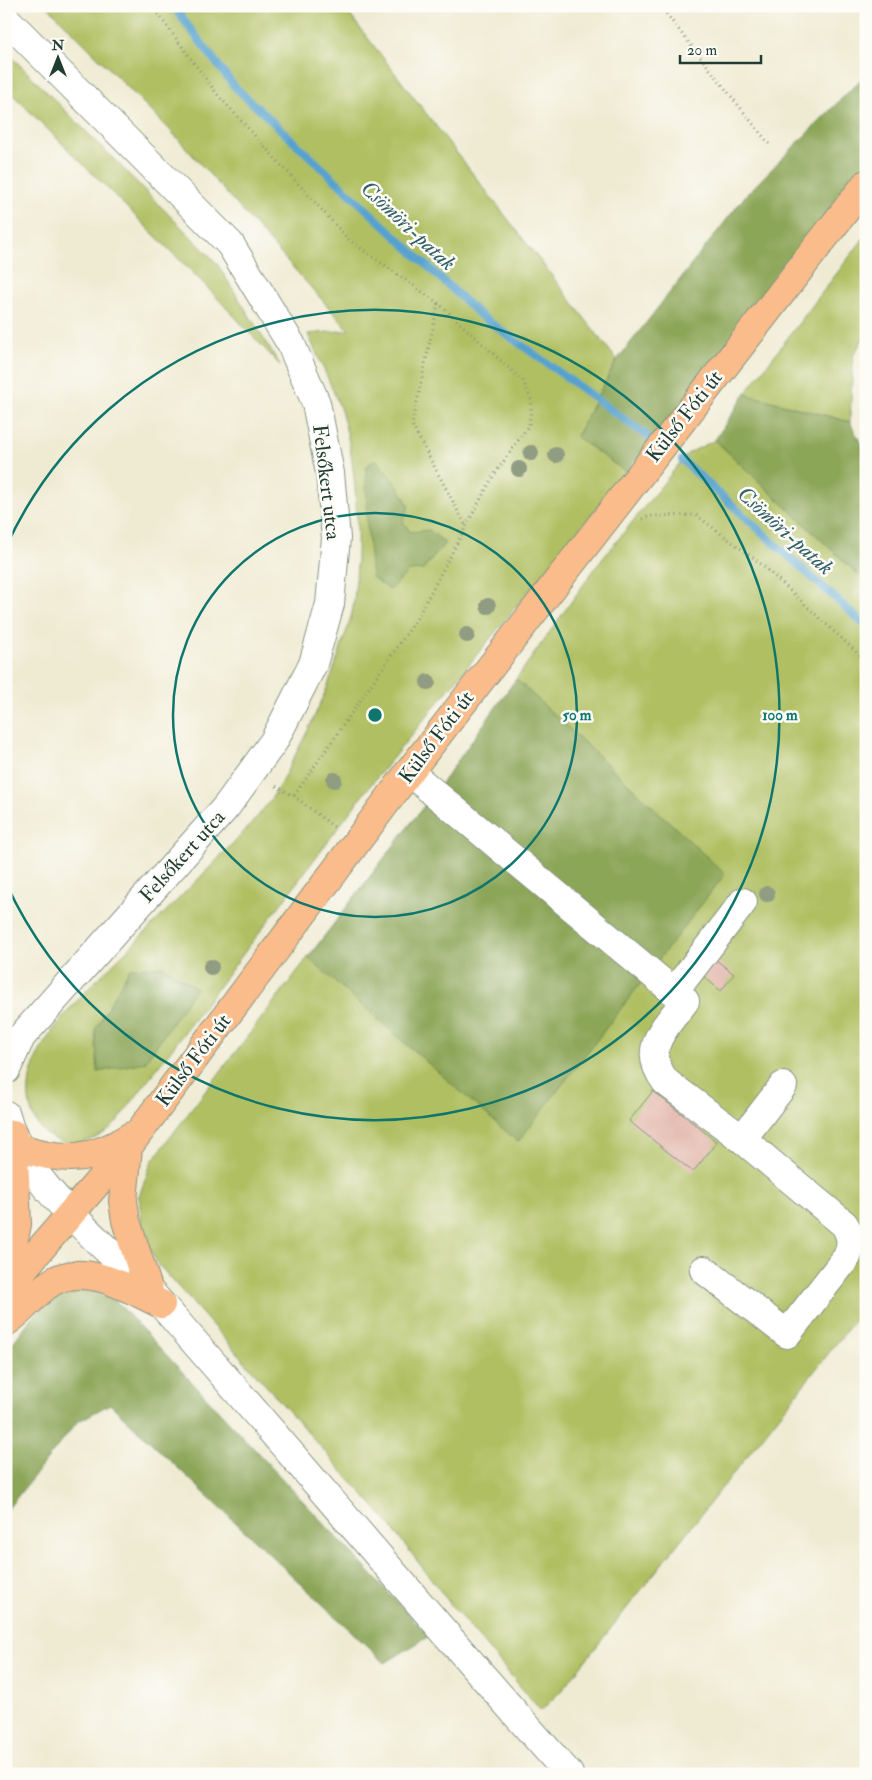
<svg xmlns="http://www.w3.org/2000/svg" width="872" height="1780" font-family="'IM FELL Double Pica',serif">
  <rect width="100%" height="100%" fill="#fdfcf7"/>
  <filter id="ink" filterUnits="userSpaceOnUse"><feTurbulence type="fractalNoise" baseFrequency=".02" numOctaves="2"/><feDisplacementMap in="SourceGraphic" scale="10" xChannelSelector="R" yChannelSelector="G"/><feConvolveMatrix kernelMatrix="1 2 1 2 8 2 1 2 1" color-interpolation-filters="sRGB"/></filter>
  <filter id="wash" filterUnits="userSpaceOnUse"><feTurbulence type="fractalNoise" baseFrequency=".0096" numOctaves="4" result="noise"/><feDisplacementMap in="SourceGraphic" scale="20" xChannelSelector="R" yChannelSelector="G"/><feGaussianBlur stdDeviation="1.12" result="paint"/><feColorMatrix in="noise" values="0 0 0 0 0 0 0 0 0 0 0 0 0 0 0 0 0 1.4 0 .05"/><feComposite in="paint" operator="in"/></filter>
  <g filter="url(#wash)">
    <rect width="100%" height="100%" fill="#efebd3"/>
    <path fill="#b0bf62" stroke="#687e4b" d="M47,6H343L617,360L576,437L626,472L365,792L116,1123C78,1162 24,1141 29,1086C32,1039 92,985 124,953C154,924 183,894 213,864C233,843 256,821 273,796C280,786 286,773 292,761C313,722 331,683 343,641C347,630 351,619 353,607C361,553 358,459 340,408C331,383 318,358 308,334L349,330L170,130Z
      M6,51L216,262L280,365L204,284L6,88Z
      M866,235V334L853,356L850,422L745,394Z
      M715,440L866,582V1306L562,1690L541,1711L452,1606L385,1519L156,1262L142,1229L139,1196L152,1161L447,776L596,567L687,454Z"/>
    <path fill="#8ca658" stroke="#567246" d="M866,74V164L680,406L626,472L576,437L617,360L746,195Z
      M745,394L850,422L866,454V582L715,440Z
      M376,459L399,488L409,506L403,521L410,532L429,530L445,543L423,570L409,571L390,590L372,577L367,523L366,467Z
      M516,679L725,874L518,1142L308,958L447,776Z
      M163,966L196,988L145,1062L98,1072L95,1030L130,968Z
      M84,1290L96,1291L116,1301L429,1636L385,1663L110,1404L77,1422L6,1511V1352L36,1312L52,1298L73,1291Z"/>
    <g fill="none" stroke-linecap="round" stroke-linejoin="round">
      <path stroke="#56a2ce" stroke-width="8" d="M173,6L234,86L480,315L650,438
        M682,460L866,626"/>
    </g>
    <g id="blocks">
      <path fill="#dfada1" d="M716,960L734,974L721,991L703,976Z
        M653,1091L717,1142L693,1172L629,1121Z"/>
    </g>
  </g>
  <g filter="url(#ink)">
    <use href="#blocks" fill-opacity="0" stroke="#879484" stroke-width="1"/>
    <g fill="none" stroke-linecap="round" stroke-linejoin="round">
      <defs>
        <path id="minor" d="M6,19L230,244L291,344L316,403L330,473L336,538L330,604L313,664L274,741L226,807L21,1037L6,1070
          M409,772L685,1001C664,1029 640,1049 666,1082L742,1139L844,1224C852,1236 852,1244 847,1257L787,1334L704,1270
          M674,992L743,902
          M6,1115C24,1187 115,1251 163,1306C299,1461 431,1620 569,1774
          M742,1139L783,1086"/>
        <path id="major" d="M128,1147L123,1201L126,1221L149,1291
          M21,1148C64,1162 93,1161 131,1136
          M6,1279L17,1224L13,1134
          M6,1289L128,1147L409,772L866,184
          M6,1322C23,1311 33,1295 49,1284C83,1260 129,1289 161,1304"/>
      </defs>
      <use href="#minor" stroke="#879484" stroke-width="30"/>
      <use href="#major" stroke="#879484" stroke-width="30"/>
      <path stroke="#879484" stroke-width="3" stroke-dasharray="1 4" stroke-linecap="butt" d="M152,6L217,94L349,240L438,303L523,381L532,401L529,425L492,478L416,620L294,796
        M660,6L769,144
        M438,304L412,425L466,526
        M642,519L649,516L696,515L760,563L866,661
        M276,786L294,796L334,827"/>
      <use href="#minor" stroke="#fff" stroke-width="28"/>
      <use href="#major" stroke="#f9bc8a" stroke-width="28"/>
    </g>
    <g fill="#909d82">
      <circle cx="531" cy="453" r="8"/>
      <circle cx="556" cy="455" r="8"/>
      <circle cx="519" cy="469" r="8"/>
      <circle cx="488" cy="606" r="8"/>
      <circle cx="467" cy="635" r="8"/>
      <circle cx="428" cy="682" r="8"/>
      <circle cx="334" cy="780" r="8"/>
      <circle cx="767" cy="894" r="8"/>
      <circle cx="211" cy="967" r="8"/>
    </g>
  </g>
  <g fill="none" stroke="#0f766e" stroke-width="2.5">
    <circle cx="375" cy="715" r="202"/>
    <path d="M6 547A405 405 0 1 1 6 883"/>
  </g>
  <g text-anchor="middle" stroke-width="5" stroke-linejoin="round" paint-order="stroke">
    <g font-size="21" fill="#1f3d34" stroke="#fdfcf7">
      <text transform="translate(684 416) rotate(-52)" y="7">Külső Fóti út</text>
      <text transform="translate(327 482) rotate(83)" y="7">Felsőkert utca</text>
      <text transform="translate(436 737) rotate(-53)" y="7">Külső Fóti út</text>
      <text transform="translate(182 856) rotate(-48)" y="7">Felsőkert utca</text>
      <text transform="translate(193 1060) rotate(-53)" y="7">Külső Fóti út</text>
    </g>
    <g font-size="22" font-style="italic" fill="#32606a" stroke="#fdfcf7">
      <text transform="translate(409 225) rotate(43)" y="8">Csömöri-patak</text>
      <text transform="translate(786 530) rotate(42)" y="8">Csömöri-patak</text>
    </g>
  </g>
  <circle cx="375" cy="715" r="8" fill="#0f766e" stroke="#fdfcf7" stroke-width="2.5"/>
  <g font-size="15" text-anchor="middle" font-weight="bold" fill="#0f766e" stroke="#fdfcf7" stroke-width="5" stroke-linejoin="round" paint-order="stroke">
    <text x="577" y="720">50 m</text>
    <text x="780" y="720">100 m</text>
  </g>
  <rect width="872" height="1780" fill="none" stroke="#fdfcf7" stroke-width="25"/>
  <g transform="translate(58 58)" stroke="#fdfcf7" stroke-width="4" paint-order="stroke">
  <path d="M0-4L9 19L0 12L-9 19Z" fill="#1f3d34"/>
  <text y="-8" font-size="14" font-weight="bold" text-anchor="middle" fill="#1f3d34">N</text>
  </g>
  <path d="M680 55v8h81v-8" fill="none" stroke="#1f3d34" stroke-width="2.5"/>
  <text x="687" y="55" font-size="15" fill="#1f3d34" stroke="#fdfcf7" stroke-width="4" paint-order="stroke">20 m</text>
</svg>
